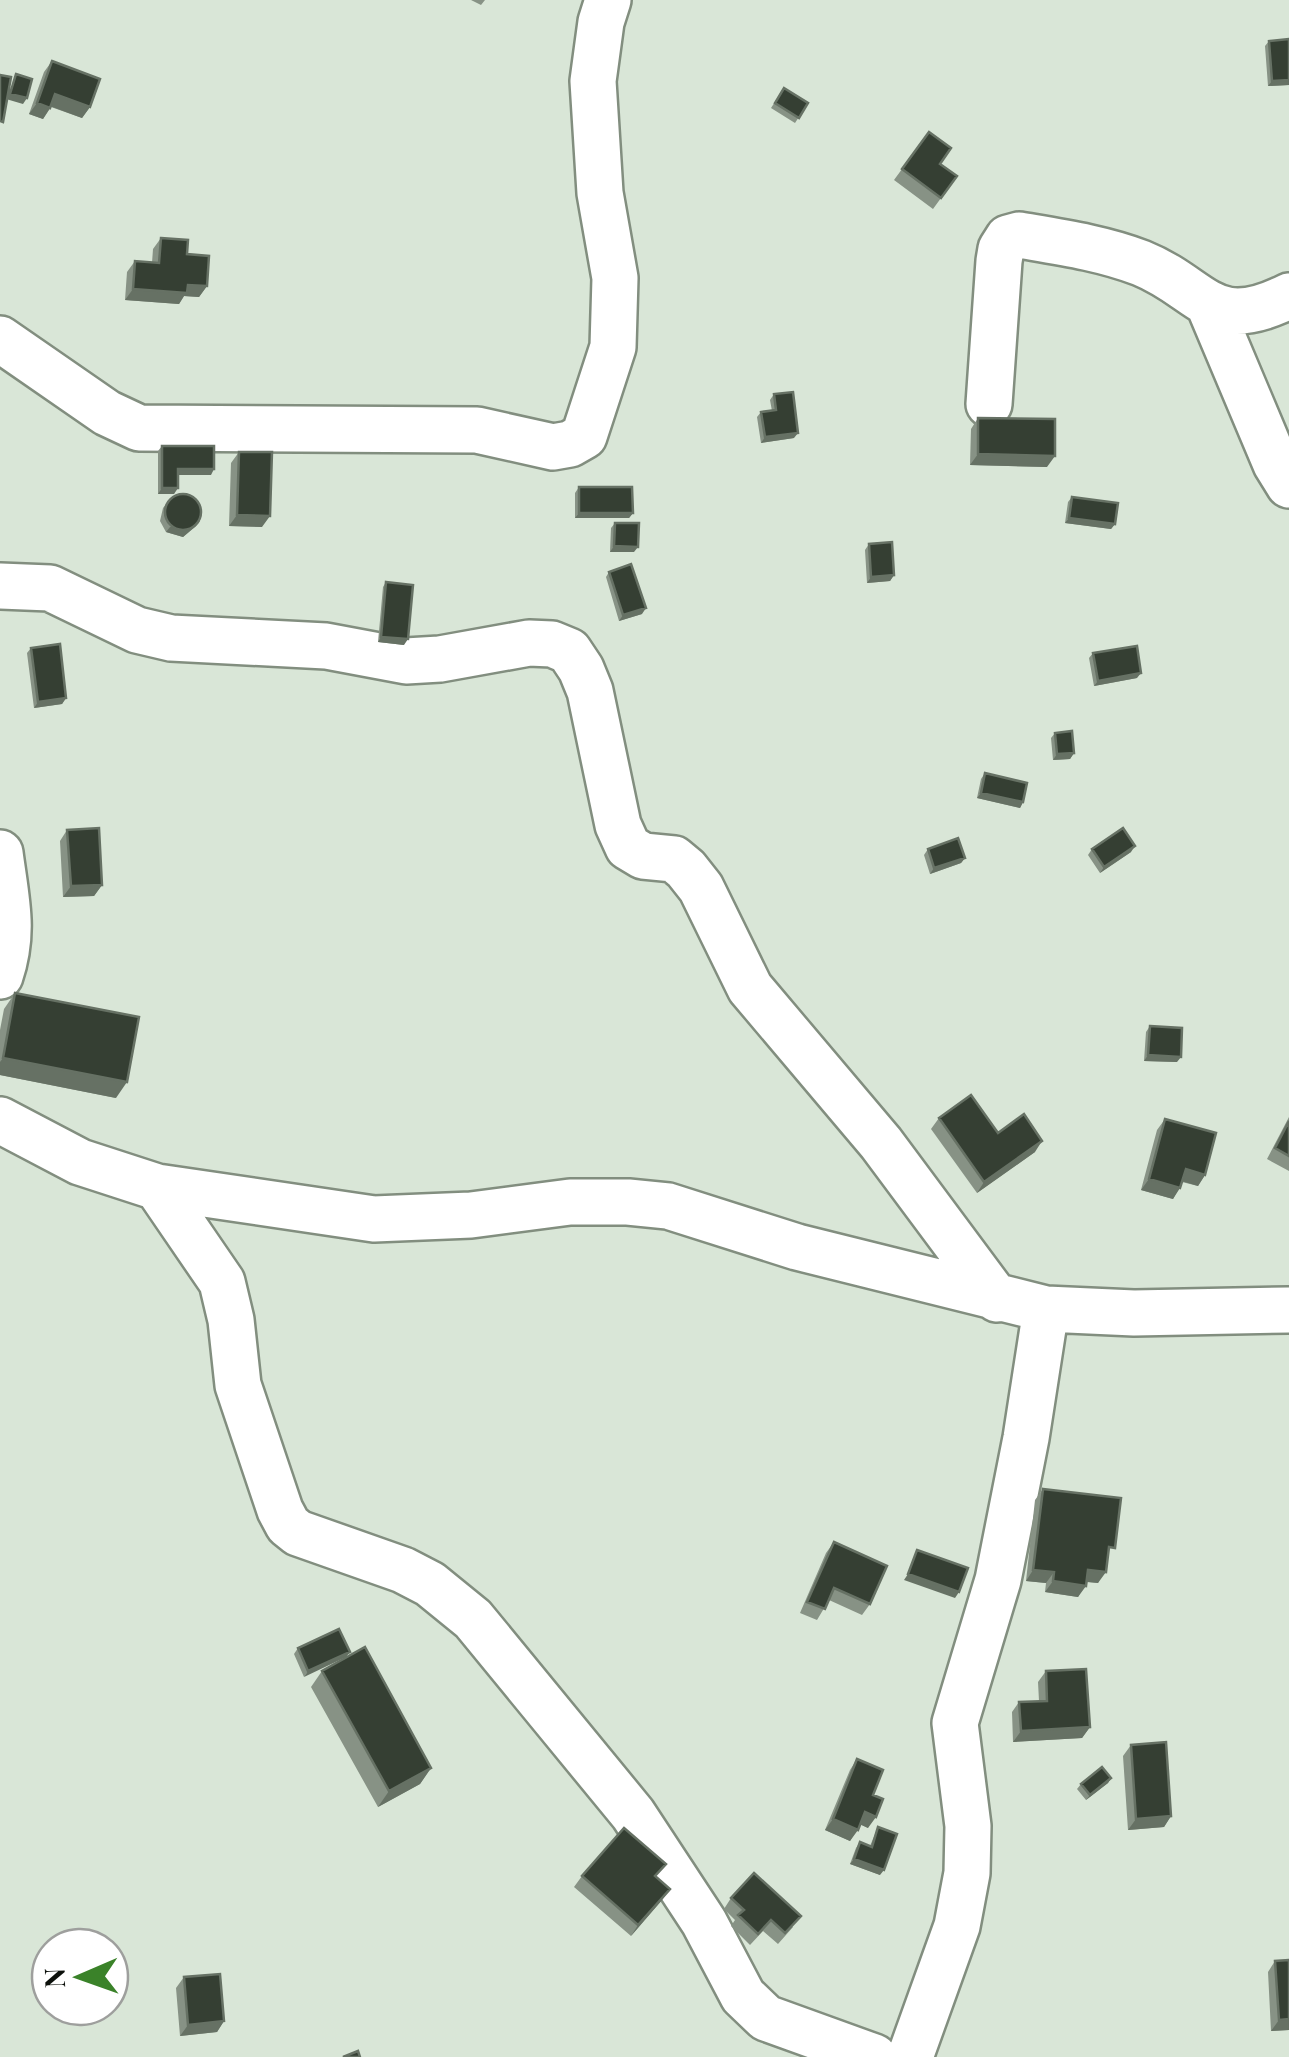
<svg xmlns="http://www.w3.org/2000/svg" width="1289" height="2057" font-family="'Playfair Display',serif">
  <rect width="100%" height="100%" fill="#d9e6d7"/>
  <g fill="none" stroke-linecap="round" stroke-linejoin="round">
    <defs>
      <path id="minor" d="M1209,305L1276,464L1289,485
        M0,339L107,413L139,428L477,430L553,447L570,444L584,436L613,347L615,278L600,193L593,81L601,22L608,0
        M989,404L999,261L1001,249L1008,238L1019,235C1060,242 1102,248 1141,263C1205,289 1211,335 1289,296
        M0,586L50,588L137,630L171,638L326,646L406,661L440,659L529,643L552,644L569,651L581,669L590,691L618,825L628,847L643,856L674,859L686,869L701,888L750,988L881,1143L997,1299
        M0,853C6,899 15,932 0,976
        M0,1120L80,1162L157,1187L374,1219L471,1215L570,1202H628L668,1206L797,1247L1046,1309L1134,1313L1289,1310
        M157,1187L222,1282L231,1320L238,1385L280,1510L288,1525L298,1533L403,1570L430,1584L473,1619L633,1814L704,1922L743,1996L766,2018L874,2057
        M910,2057L957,1926L967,1873L968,1826L955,1723L998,1580L1026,1438L1046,1309"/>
    </defs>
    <use href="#minor" stroke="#828e7f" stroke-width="50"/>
    <use href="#minor" stroke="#fff" stroke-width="45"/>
  </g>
  <path fill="#879285" d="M471,0H485L481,5Z
    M1269,41L1289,85L1268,86L1265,46Z
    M52,61L90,107L82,118L51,107L43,119L29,114L44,72Z
    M784,88L808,103L795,123L771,108Z
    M929,132L940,164L957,176L933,209L894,180Z
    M161,238L187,254L207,286L199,297L184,296L179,304L125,300L127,272L135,261L152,263L153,249Z
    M774,394L794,438L761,443L757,417L761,412L772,411L770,400Z
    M978,418L1047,467L970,465L971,429Z
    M162,446L211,475H178L174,494H158V451Z
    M239,452L262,527L229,526L231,463Z
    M579,487L633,513L629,518H575V493Z
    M1072,497L1115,524L1111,529L1065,523L1068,502Z
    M167,503L196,526L183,537L166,532L160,521L163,508Z
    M615,523L634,552H610L611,528Z
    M869,544L894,575L890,581L867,583L865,550Z
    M609,572L642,614L619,621L606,577Z
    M386,582L404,645L378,642L383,587Z
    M31,648L66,698L62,704L34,708L27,653Z
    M1093,653L1137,678L1094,686L1089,658Z
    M1055,733L1074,753L1070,759L1053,760L1051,738Z
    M985,773L1023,802L1020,808L977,798L981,779Z
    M67,830L102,885L94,896L63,897L60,841Z
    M928,849L965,858L961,863L930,874L924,855Z
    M1092,849L1131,852L1100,873L1088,855Z
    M15,993L116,1098L0,1075V1030L4,1009Z
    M1150,1026L1177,1062L1144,1061L1146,1032Z
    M1289,1117V1171L1267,1159Z
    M939,1118L1035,1152L977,1193L931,1129Z
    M1165,1119L1205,1175L1198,1186L1182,1182L1173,1199L1141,1190L1157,1130Z
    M1043,1489L1107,1559L1098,1583L1086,1582L1078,1597L1045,1592L1046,1583L1026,1581L1035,1500Z
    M834,1542L870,1604L862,1615L829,1600L817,1620L800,1613L826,1553Z
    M339,1629L304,1677L294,1654L298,1648Z
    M322,1671L431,1768L420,1784L378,1807L311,1687Z
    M1046,1671L1090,1727L1082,1738L1013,1742L1012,1712L1019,1702L1039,1701L1038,1682Z
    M1131,1745L1171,1816L1164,1827L1128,1830L1123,1756Z
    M857,1759L873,1795L868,1828L860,1824L850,1841L825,1830L850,1770Z
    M1111,1778L1108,1783L1086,1800L1077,1789L1081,1784Z
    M878,1827L880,1875L850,1864L856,1848L860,1842L870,1846Z
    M582,1876L656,1877L662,1900L631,1936L574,1887Z
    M731,1898L793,1927L778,1944L763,1931L750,1945L731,1926L735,1920L724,1909Z
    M1289,1960V2030L1271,2031L1268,1972L1275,1961Z
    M184,1977L224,2021L217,2032L180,2036L176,1988Z"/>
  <path fill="#667164" d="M1289,80V85L1268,86L1272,81Z
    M10,94L27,98L23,104L6,99Z
    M55,94L90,107L82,118L47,105Z
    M37,103L50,108L43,119L29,114Z
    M188,285L207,286L199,297L184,296L179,304L125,300L133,289Z
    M798,433L794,438L761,443L765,437Z
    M978,454L1055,456L1047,467L970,465Z
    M178,469H214L211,475H174Z
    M162,488H178L174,494H158Z
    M579,513H633L629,518H575Z
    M237,515L270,516L262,527L229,526Z
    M1069,518L1115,524L1111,529L1065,523Z
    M200,521L196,526L183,537L166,532L170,527Z
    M614,546L638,547L634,552H610Z
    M894,575L890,581L867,583L871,577Z
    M646,608L642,614L619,621L623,615Z
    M381,637L408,639L404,645L378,642Z
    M1141,673L1137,678L1094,686L1098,681Z
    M66,698L62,704L34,708L38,702Z
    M1074,753L1070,759L1053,760L1057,754Z
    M981,793L1023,802L1020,808L977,798Z
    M1135,846L1131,852L1100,873L1104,867Z
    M965,858L961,863L930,874L934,868Z
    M102,885L94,896L63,897L71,886Z
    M1148,1055L1181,1057L1177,1062L1144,1061Z
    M3,1058L127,1082L116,1098L0,1075V1062Z
    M1042,1141L1035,1152L977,1193L984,1182Z
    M1186,1169L1205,1175L1198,1186L1178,1180Z
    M1149,1179L1180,1188L1173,1199L1141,1190Z
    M1033,1570L1054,1572L1046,1583L1026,1581Z
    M1088,1570L1106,1572L1098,1583L1080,1581Z
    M908,1574L959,1592L955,1598L904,1580Z
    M1053,1581L1086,1586L1078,1597L1045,1592Z
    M350,1652L346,1657L304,1677L308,1671Z
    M1090,1727L1082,1738L1013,1742L1021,1731Z
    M431,1768L420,1784L378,1807L389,1791Z
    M1111,1778L1108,1783L1086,1800L1090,1795Z
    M865,1812L876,1817L868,1828L857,1823Z
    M1171,1816L1164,1827L1128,1830L1136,1819Z
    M833,1819L858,1830L850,1841L825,1830Z
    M854,1859L884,1870L880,1875L850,1864Z
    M670,1889L662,1900L631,1936L638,1925Z
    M1289,2019V2030L1271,2031L1279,2020Z
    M224,2021L217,2032L180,2036L188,2025Z"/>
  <path fill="#353f33" stroke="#667164" stroke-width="2.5" d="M1289,39V80L1272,81L1269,41Z
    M52,61L100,79L90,107L55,94L50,108L37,103Z
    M16,74L32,79L27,98L10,94Z
    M0,75L11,77L3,122L0,121Z
    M784,88L808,103L799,118L775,103Z
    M929,132L951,148L940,164L957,176L941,198L902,169Z
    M161,238L188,240L187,254L209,256L207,286L188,285L187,293L133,289L135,261L159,263Z
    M793,392L798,433L765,437L761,412L776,410L774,394Z
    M978,418L1055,419V456L978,454Z
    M162,446H214V469H178V488H162Z
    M239,452H272L270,516L237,515Z
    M579,487H632L633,513H579Z
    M165 512a18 18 0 1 1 36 0a18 18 0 1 1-36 0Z
    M1072,497L1118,503L1115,524L1069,518Z
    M615,523H639L638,547L614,546Z
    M892,542L894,575L871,577L869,544Z
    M631,564L646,608L623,615L609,572Z
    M386,582L413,585L408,639L381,637Z
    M60,644L66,698L38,702L31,648Z
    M1137,646L1141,673L1098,681L1093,653Z
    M1072,731L1074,753L1057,754L1055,733Z
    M985,773L1027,783L1023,802L981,793Z
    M99,828L102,885L71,886L67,830Z
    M1123,828L1135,846L1104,867L1092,849Z
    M958,838L965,858L934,868L928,849Z
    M15,993L139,1017L127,1082L3,1058Z
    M1150,1026L1182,1028L1181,1057L1148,1055Z
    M971,1095L998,1133L1024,1114L1042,1141L984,1182L939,1118Z
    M1165,1119L1216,1133L1205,1175L1186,1169L1180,1188L1149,1179Z
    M1289,1121V1156L1275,1148Z
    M1043,1489L1121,1498L1115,1548L1109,1547L1106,1572L1088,1570L1086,1586L1053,1581L1054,1572L1033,1570Z
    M834,1542L887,1566L870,1604L834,1588L825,1609L807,1602Z
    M917,1550L968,1568L959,1592L908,1574Z
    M339,1629L350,1652L308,1671L298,1648Z
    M365,1647L431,1768L389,1791L322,1671Z
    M1086,1669L1090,1727L1021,1731L1019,1702L1047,1701L1046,1671Z
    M1166,1742L1171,1816L1136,1819L1131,1745Z
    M857,1759L883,1770L873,1795L883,1799L876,1817L865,1812L858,1830L833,1819Z
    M1102,1767L1111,1778L1090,1795L1081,1784Z
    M878,1827L897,1834L884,1870L854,1859L860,1842L872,1847Z
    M624,1828L666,1864L655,1876L670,1889L638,1925L582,1876Z
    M754,1873L801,1916L785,1933L771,1920L758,1934L738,1915L744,1910L731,1898Z
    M1289,1960V2019L1279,2020L1275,1961Z
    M220,1974L224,2021L188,2025L184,1977Z
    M358,2051L360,2057H343Z"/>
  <g transform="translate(80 1977) rotate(268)"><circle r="48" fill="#ffffff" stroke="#9e9f9d" stroke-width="2.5"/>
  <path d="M0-8L18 38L0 25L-18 38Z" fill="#3a8229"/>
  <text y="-15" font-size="28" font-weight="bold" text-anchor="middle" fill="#0c100b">N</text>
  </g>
</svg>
